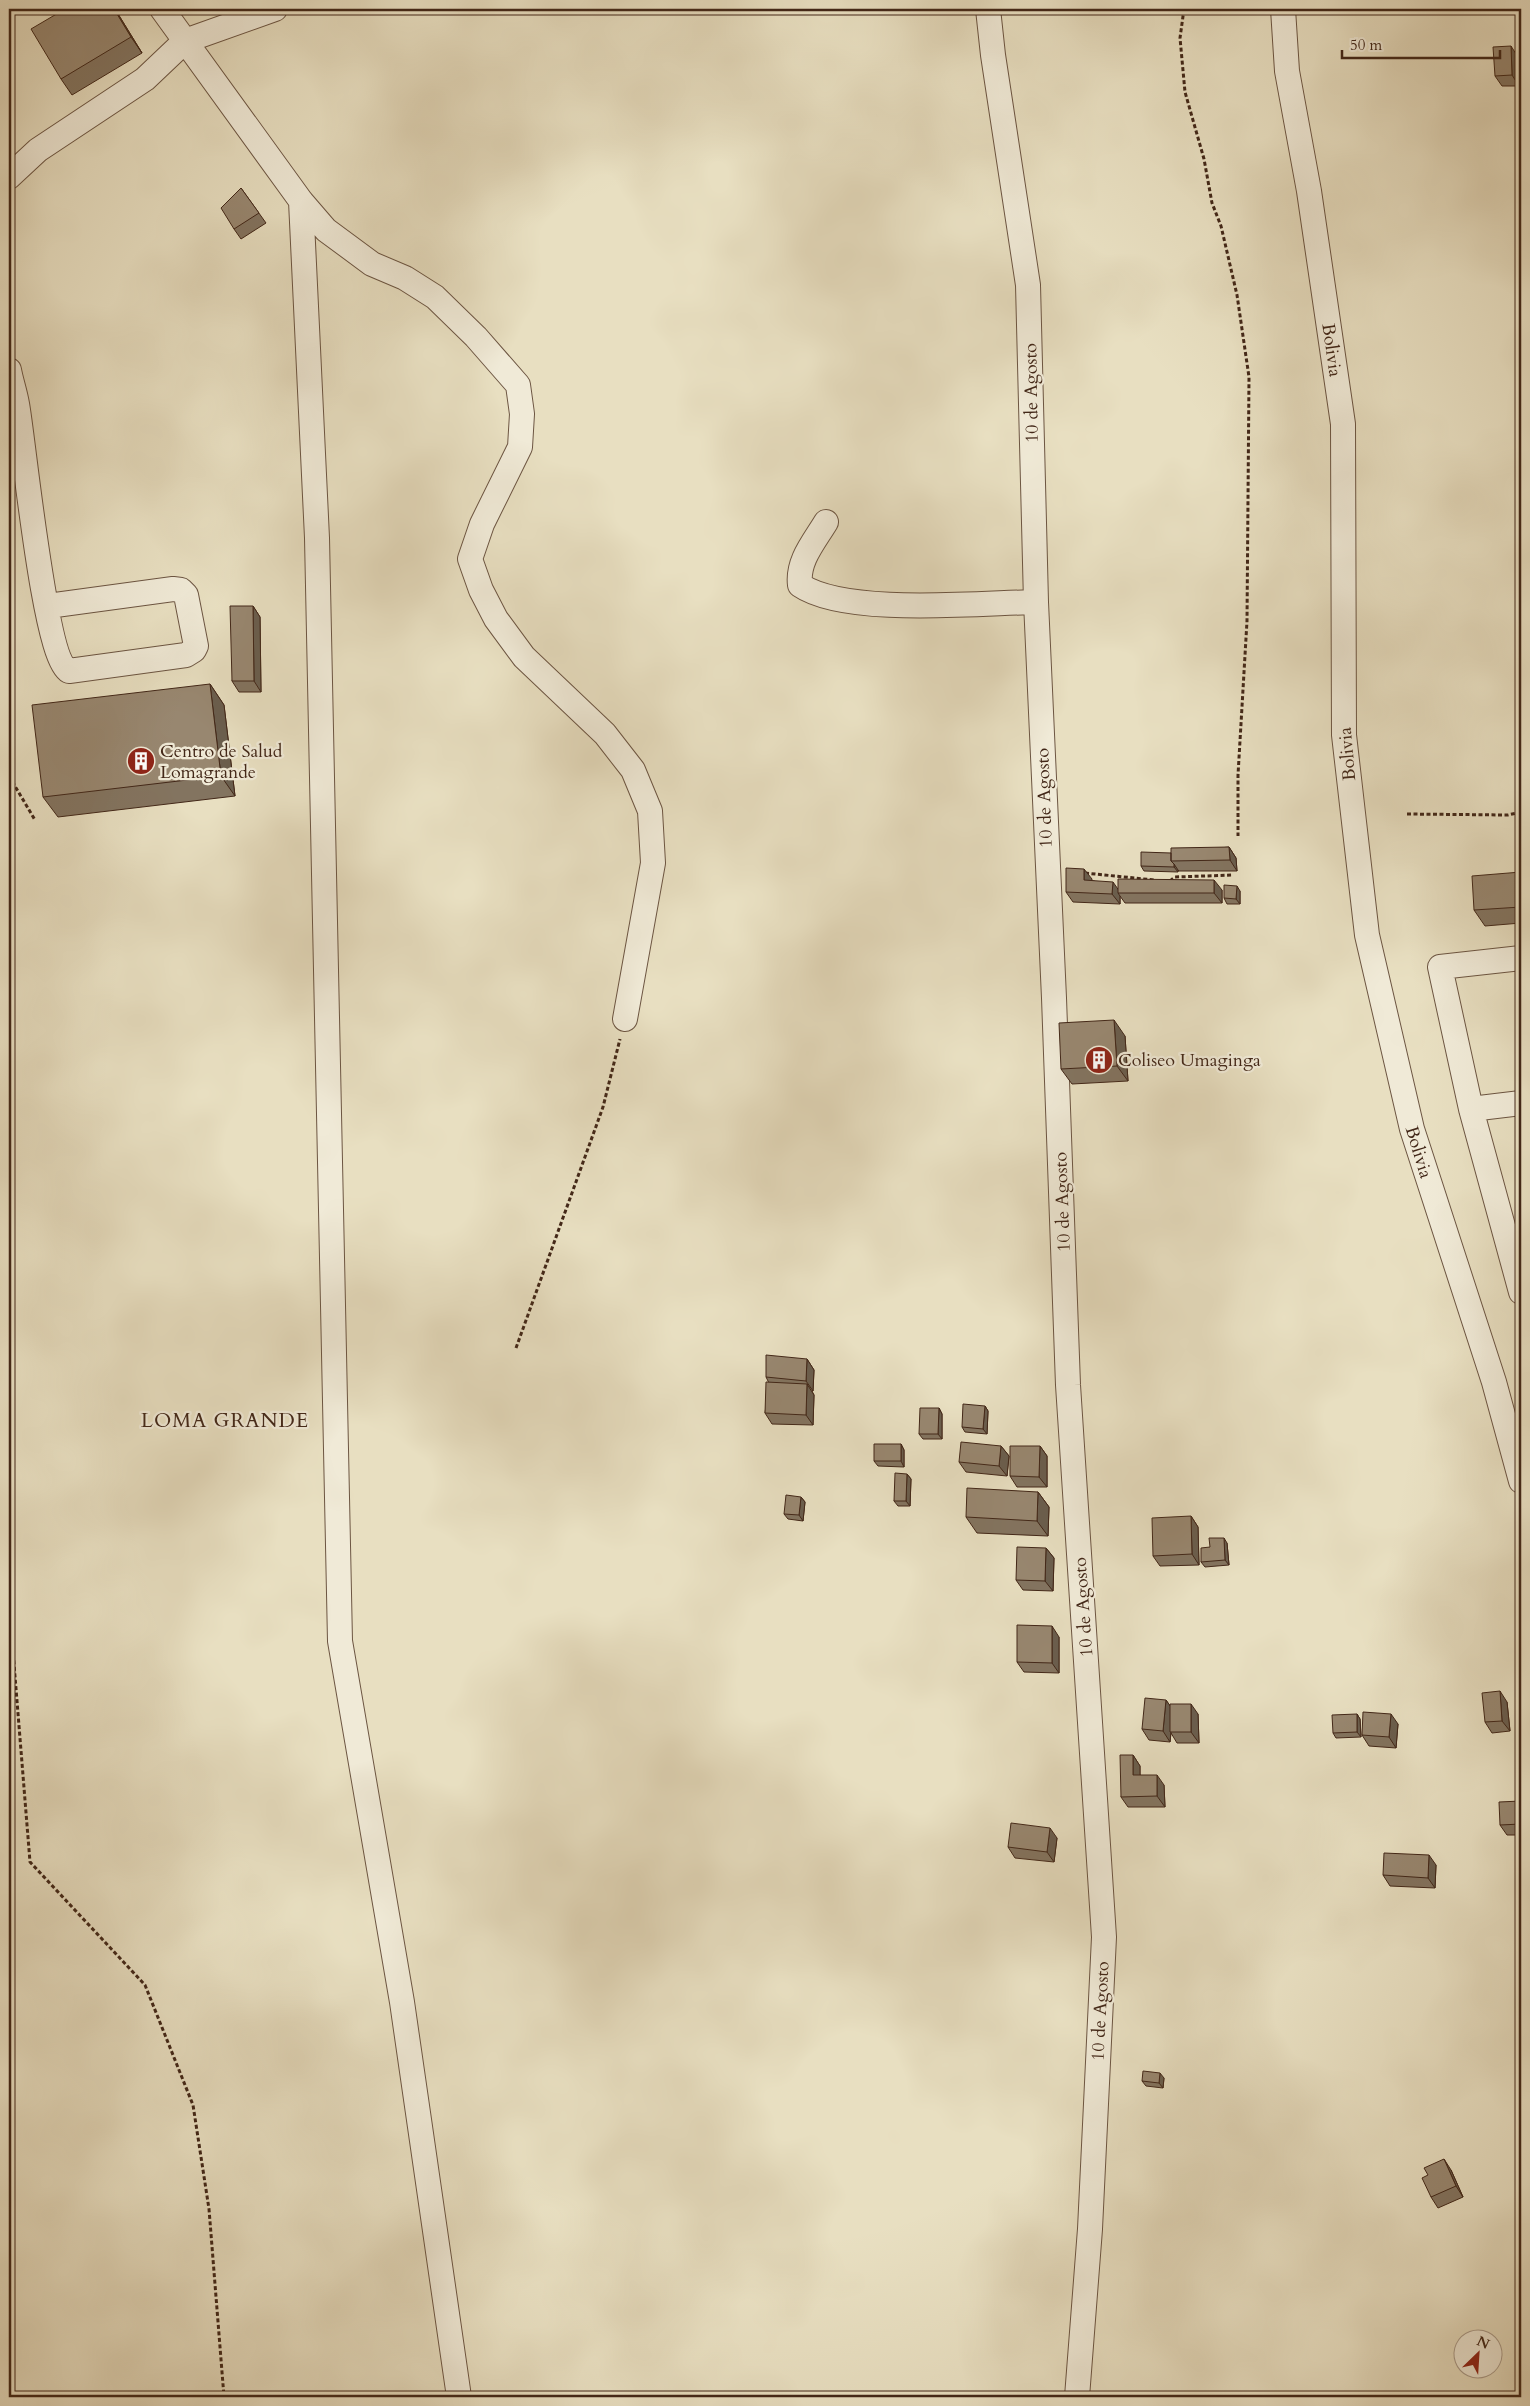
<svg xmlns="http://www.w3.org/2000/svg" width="1530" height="2406" font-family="Cardo,serif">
  <rect width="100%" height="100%" fill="#e8dfc1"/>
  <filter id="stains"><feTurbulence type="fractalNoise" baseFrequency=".004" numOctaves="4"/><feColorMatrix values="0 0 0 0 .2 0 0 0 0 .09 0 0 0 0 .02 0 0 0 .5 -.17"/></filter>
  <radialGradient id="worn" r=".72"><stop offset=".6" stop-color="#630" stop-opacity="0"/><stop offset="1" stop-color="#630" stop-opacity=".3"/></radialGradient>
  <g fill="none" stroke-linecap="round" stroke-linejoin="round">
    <defs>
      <path id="minor" d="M162,9L301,201L326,230L372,264L405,278L435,297L476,337L518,385L522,414L520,447L482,524L470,559L481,590L496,619L524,657L605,734L633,770L650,811L653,863L625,1019
        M988,9L993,55L1028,285L1036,602L1054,998L1068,1385L1104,1937L1090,2229L1077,2397
        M1283,9L1287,71L1309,191L1343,424L1344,735L1367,935L1412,1129L1494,1382L1521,1481
        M9,177L38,150L145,79L185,41L275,9
        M301,201L317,538L340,1641L402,2002L459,2397
        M9,370C11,381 15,392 17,404C24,442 44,658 69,671L186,655L194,650L196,646L186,595L181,590L173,589L48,606
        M826,522C814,542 797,561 800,585C845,616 979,603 1036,602
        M1521,958L1440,967L1471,1109L1521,1292
        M1471,1109L1521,1103"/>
    </defs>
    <use href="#minor" stroke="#6c5542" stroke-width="26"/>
    <path stroke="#422718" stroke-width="3" stroke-dasharray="4 2.5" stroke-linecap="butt" d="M1184,9L1180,38L1185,92L1204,159L1212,203L1221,226L1237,295L1249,377L1247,621L1238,775V836
      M9,776L35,820
      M1407,814L1508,815L1521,812
      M1085,873L1154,880
      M1170,881L1175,877L1233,875
      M516,1348L603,1107L620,1039
      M9,1602L30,1862L145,1985L193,2105L209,2209L224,2397"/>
    <use href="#minor" stroke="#f0ead7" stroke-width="24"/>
  </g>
  <path fill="#837460" stroke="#422718" d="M115,9L142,53L72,95L61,79Z
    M1518,57L1519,86H1502L1495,76Z
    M241,188L266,223L241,239L234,229Z
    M253,606L260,617L261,692H239L232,681Z
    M210,684L224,705L235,796L58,817L43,797Z
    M1229,847L1236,858L1237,871H1179L1178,870V872L1144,871L1141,866L1171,853Z
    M1521,872V923L1485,926L1474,910Z
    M1092,879L1091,880L1118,889L1222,890V903H1125L1120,896V904L1073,902L1066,892Z
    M1240,891V904H1227L1224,898Z
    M1125,1036L1128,1081L1072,1084L1061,1069Z
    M807,1359L814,1370L813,1391H812L814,1395L813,1425L772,1424L765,1413L769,1383L766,1377Z
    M985,1406L988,1411L987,1434L965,1432L962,1427Z
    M939,1408L942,1414V1439H923L919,1434Z
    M901,1444L904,1450V1467L878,1466L874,1461Z
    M1001,1446L1009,1456L1007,1476L966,1472L959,1462Z
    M1040,1446L1047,1456V1487H1017L1010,1476Z
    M907,1474L911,1479L910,1506H898L894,1501Z
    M1038,1492L1049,1507L1048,1536L977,1533L966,1517Z
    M801,1497L805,1502L803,1521L788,1519L784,1514Z
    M1191,1516L1198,1527L1199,1565L1160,1566L1153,1556Z
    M1227,1543L1229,1565L1205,1567L1201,1562L1210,1547Z
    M1046,1548L1054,1558L1053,1591L1023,1590L1016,1580Z
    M1059,1637V1673L1024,1672L1017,1662Z
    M1166,1700L1170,1706L1198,1714L1199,1743H1177L1171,1733L1170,1742L1149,1740L1142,1729Z
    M1507,1702L1510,1731L1492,1733L1485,1722Z
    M1357,1714L1360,1719L1361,1737L1336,1738L1333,1733Z
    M1398,1724L1396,1748L1369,1746L1362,1735Z
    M1133,1755L1140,1766V1775L1164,1785L1165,1807H1128L1121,1797Z
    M1521,1801V1835H1507L1500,1825Z
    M1057,1838L1054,1862L1015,1858L1008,1847Z
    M1436,1865L1435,1888L1390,1886L1383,1875Z
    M1164,2078L1163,2088L1146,2086L1142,2081Z
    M1451,2170L1463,2197L1438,2208L1431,2197Z"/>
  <path fill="#6a5e4e" stroke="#422718" d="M114,9H115L142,53L131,37Z
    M1511,46L1518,57L1519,86L1512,75Z
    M253,606L260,617L261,692L254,681Z
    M210,684L224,705L235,796L221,776Z
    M1229,847L1236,858L1237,871L1230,860Z
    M1174,864L1178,870V872L1174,867Z
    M1084,869L1092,879L1091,890L1084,880Z
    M1214,880L1222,890V903L1214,893Z
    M1113,882L1120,892L1118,893L1120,896V904L1112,894Z
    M1237,886L1240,891V904L1236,899Z
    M1114,1020L1125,1036L1128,1081L1117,1066Z
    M807,1359L814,1370L813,1391L806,1381Z
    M807,1384L814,1395L813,1425L806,1415Z
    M985,1406L988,1411L987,1434L983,1429Z
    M939,1408L942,1414V1439L938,1434Z
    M901,1444L904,1450V1467L901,1461Z
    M1001,1446L1009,1456L1007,1476L999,1466Z
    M1040,1446L1047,1456V1487L1039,1477Z
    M907,1474L911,1479L910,1506L906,1501Z
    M1038,1492L1049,1507L1048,1536L1037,1521Z
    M801,1497L805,1502L803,1521L799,1515Z
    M1191,1516L1198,1527L1199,1565L1192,1554Z
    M1224,1538L1227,1543L1229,1565L1225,1560Z
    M1046,1548L1054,1558L1053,1591L1045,1581Z
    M1052,1626L1059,1637V1673L1052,1663Z
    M1500,1691L1507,1702L1510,1731L1502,1721Z
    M1166,1700L1173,1710L1170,1742L1163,1731Z
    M1191,1704L1198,1714L1199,1743L1191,1732Z
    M1357,1714L1360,1719L1361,1737L1357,1732Z
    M1391,1714L1398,1724L1396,1748L1389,1737Z
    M1133,1755L1140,1766V1786L1133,1775Z
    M1157,1775L1164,1785L1165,1807L1157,1796Z
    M1050,1828L1057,1838L1054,1862L1047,1852Z
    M1429,1855L1436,1865L1435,1888L1428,1878Z
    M1160,2073L1164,2078L1163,2088L1159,2083Z
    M1444,2159L1451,2170L1463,2197L1456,2186Z"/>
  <path fill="#988770" stroke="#422718" d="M65,9H114L131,37L61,79L31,29Z
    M1511,46L1512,75L1495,76L1493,47Z
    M241,188L259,213L234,229L221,208Z
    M230,606H253L254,681H232Z
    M210,684L221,776L43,797L32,705Z
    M1229,847L1230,860L1171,861V848Z
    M1141,852L1171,853V861L1174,864V867L1141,866Z
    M1066,868L1084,869V880L1113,882L1112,894L1066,892Z
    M1521,872V907L1474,910L1472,876Z
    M1118,879L1214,880V893H1118Z
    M1224,885L1237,886L1236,899L1224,898Z
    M1114,1020L1117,1066L1061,1069L1059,1023Z
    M766,1355L807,1359L806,1381L766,1377Z
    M766,1382L807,1384L806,1415L765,1413Z
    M963,1404L985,1406L983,1429L962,1427Z
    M920,1408H939L938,1434H919Z
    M961,1442L1001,1446L999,1466L959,1462Z
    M874,1444H901V1461H874Z
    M1010,1446H1040L1039,1477L1010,1476Z
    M895,1473L907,1474L906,1501H894Z
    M967,1488L1038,1492L1037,1521L966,1517Z
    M786,1495L801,1497L799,1515L784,1514Z
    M1191,1516L1192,1554L1153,1556L1152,1518Z
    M1209,1538H1224L1225,1560L1201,1562V1548L1210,1547Z
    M1017,1547L1046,1548L1045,1581L1016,1580Z
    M1017,1625L1052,1626V1663L1017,1662Z
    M1500,1691L1502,1721L1485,1722L1482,1693Z
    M1145,1698L1166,1700L1163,1731L1142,1729Z
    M1170,1704H1191V1732H1170Z
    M1363,1712L1391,1714L1389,1737L1362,1735Z
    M1357,1714V1732L1333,1733L1332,1715Z
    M1120,1755H1133V1775H1157V1796L1121,1797Z
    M1521,1801V1824L1500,1825L1499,1802Z
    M1011,1823L1050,1828L1047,1852L1008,1847Z
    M1384,1853L1429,1855L1428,1878L1383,1875Z
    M1143,2071L1160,2073L1159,2083L1142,2081Z
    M1444,2159L1456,2186L1431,2197L1422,2178L1428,2175L1424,2168Z"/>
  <defs>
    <symbol id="building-disc" viewBox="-11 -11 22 22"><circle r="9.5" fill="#8f2418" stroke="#f0ead7"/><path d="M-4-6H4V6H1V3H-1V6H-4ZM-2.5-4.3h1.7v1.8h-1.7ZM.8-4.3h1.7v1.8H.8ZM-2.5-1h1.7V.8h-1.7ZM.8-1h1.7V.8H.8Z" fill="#fff"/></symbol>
  </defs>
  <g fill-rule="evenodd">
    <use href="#building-disc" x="125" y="745" width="32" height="32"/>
    <use href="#building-disc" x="1083" y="1044" width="32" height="32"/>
  </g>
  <g text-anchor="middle" stroke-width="4.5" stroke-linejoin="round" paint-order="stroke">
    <g font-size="18" fill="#422718" stroke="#f0ead7">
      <text transform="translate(1332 350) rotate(82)" y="6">Bolivia</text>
      <text transform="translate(1031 393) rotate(-91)" y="6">10 de Agosto</text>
      <text transform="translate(1347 754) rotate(-95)" y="6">Bolivia</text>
      <text transform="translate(1044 798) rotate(-92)" y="6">10 de Agosto</text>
      <text transform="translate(1419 1152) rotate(73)" y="6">Bolivia</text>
      <text transform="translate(1062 1202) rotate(-92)" y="6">10 de Agosto</text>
      <text transform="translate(1083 1607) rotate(-94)" y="6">10 de Agosto</text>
      <text transform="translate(1100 2011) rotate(-87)" y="6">10 de Agosto</text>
    </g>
    <g font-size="18" fill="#422718" stroke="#f0ead7" text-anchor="start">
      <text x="160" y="757">Centro de Salud<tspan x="160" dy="21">Lomagrande</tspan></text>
      <text x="1118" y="1066">Coliseo Umaginga</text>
    </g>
    <g font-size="20" letter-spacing="1" fill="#422718" stroke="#f0ead7">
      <text x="225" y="1427">LOMA GRANDE</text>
    </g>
  </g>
  <rect width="1530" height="2406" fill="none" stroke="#e8dfc1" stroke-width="30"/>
  <rect x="10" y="10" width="1510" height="2386" fill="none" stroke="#422718" stroke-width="2.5"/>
  <rect x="15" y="15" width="1500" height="2376" fill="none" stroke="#422718"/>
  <g transform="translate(1478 2354) rotate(25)"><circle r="24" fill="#f0ead7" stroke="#aa9c8b"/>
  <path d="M0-4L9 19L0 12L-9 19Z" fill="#8f2418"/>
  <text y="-8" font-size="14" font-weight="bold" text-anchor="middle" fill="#422718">N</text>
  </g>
  <path d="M1342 50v8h158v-8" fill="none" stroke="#422718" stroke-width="2.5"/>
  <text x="1350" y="50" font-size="15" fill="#422718" stroke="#f0ead7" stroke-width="4" paint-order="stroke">50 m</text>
  <rect width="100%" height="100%" filter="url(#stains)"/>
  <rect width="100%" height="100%" fill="url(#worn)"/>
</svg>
